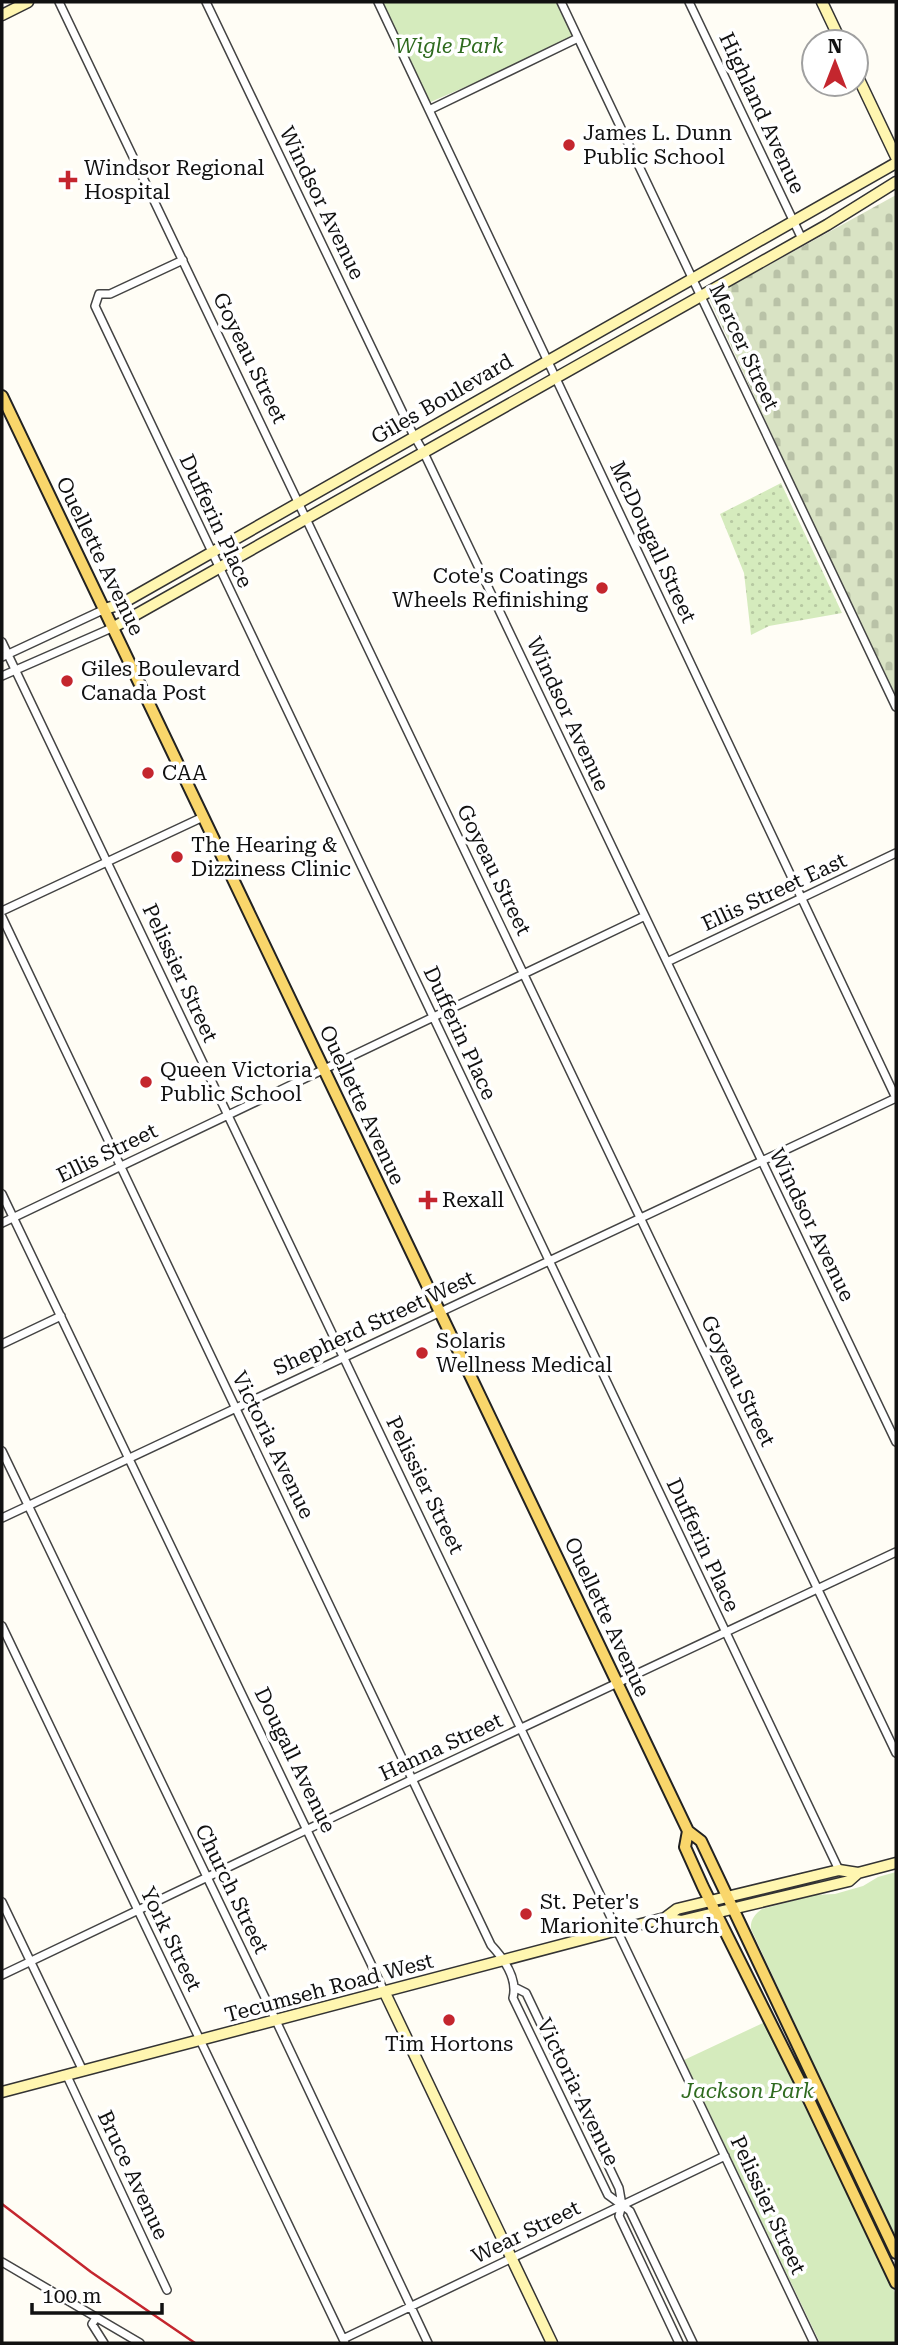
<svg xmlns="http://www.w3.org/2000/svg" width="898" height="2345" font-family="'Roboto Serif',serif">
  <defs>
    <pattern id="grass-dots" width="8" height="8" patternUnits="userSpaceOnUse" patternTransform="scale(1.75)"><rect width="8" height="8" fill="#d5ebbd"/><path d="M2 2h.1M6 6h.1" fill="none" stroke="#b6c8a1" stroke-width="1.8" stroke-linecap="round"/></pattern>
    <pattern id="cemetery-stones" width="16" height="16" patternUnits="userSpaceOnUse" patternTransform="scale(1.75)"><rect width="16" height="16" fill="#d9e3c4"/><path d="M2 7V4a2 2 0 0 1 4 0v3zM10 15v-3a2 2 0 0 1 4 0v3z" fill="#b9c2a7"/></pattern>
  </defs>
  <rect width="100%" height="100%" fill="#fffdf5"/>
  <path fill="url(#grass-dots)" d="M781,483L842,613L769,626L751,635L744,573L720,514Z"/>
  <path fill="url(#cemetery-stones)" d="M896,195V704L709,298Z"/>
  <path fill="#d5ebbd" d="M378,2H561L578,38L426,104Z
    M896,1872V2242L751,1929C750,1920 755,1914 762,1909L815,1895L835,1894L863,1886L878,1877Z
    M765,2022L896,2295V2343H820L684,2060Z"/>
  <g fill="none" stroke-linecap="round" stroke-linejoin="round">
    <defs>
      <path id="street" d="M59,2L896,1753
        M206,2L412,432L424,453L896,1442
        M378,2L896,1098
        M561,2L896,707
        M689,2L802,239
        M429,110L578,38
        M183,260L110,294H99L95,306L839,1870
        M2,642L814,2343
        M2,657L105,609
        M2,676L114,627
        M2,911L203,817
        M2,917L491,1945C504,1959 518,1979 513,1998L608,2195L630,2211L693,2343
        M667,962L896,853
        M2,1194L385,1993
        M2,1223L645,916
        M2,1344L61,1316
        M2,1451L270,2008L428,2343
        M2,1518L896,1098
        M2,1626L345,2343
        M2,1902L83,2071
        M2,1975L413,1779L896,1552
        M516,1988L526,1993L619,2188L622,2205L619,2216L679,2343
        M67,2076L167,2290
        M2,2262L140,2343
        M96,2318L92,2324L104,2343
        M343,2339L725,2156"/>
      <path id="secondary" d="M822,2L841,42
        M2,15L28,2
        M856,73L896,157
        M105,609L121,604L896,163
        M114,627L827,225L896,182
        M665,1918L681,1921L849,1881L858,1873
        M385,1993L552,2343
        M2,2092L618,1930L665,1918L677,1909L839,1870L858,1873L896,1863"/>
      <path id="primary" d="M2,396L688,1831L701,1841L896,2253
        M688,1831L685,1847L703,1887L810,2102L896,2283"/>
    </defs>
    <use href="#street" stroke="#444" stroke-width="10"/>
    <use href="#secondary" stroke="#333" stroke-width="13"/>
    <use href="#primary" stroke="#222" stroke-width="14"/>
    <use href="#street" stroke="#fff" stroke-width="7"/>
    <use href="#secondary" stroke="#fff6b0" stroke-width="10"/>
    <use href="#primary" stroke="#f9d66b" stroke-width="10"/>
    <path stroke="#c4262e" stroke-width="2.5" d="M2,2204L91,2272L195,2343"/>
  </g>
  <g fill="#c4262e" stroke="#fff" stroke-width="2.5">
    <circle cx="569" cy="145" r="7"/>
    <path d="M64.5 169.5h7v7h7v7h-7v7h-7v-7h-7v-7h7z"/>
    <circle cx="602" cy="588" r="7"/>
    <circle cx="67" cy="681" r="7"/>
    <circle cx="148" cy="773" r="7"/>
    <circle cx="177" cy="857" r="7"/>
    <circle cx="146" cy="1082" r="7"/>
    <path d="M424.5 1189.5h7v7h7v7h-7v7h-7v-7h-7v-7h7z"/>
    <circle cx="422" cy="1353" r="7"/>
    <circle cx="526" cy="1914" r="7"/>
    <circle cx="449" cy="2020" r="7"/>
  </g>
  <g text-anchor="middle" stroke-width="7" stroke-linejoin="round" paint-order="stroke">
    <g font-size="21" font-style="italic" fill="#2f6b1f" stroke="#fff">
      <text x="449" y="53">Wigle Park</text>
      <text x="748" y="2098">Jackson Park</text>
    </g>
    <g font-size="21" fill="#111" stroke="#fff">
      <text transform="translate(762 113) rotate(65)" y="7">Highland Avenue</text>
      <text transform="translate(322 203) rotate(64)" y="7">Windsor Avenue</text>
      <text transform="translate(744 347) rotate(65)" y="7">Mercer Street</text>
      <text transform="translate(250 358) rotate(64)" y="7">Goyeau Street</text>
      <text transform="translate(442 399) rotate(-30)" y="7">Giles Boulevard</text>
      <text transform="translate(216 521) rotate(65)" y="7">Dufferin Place</text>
      <text transform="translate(653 542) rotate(65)" y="7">McDougall Street</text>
      <text transform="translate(100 556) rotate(64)" y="7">Ouellette Avenue</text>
      <text transform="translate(568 714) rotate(65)" y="7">Windsor Avenue</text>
      <text transform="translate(494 870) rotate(64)" y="7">Goyeau Street</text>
      <text transform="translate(774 892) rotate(-25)" y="7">Ellis Street East</text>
      <text transform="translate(180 973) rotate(65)" y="7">Pelissier Street</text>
      <text transform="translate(460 1033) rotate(65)" y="7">Dufferin Place</text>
      <text transform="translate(362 1105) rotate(65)" y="7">Ouellette Avenue</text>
      <text transform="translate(107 1153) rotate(-26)" y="7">Ellis Street</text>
      <text transform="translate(812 1225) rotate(64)" y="7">Windsor Avenue</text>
      <text transform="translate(374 1323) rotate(-25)" y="7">Shepherd Street West</text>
      <text transform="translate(738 1381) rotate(64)" y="7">Goyeau Street</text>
      <text transform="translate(273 1445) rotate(64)" y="7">Victoria Avenue</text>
      <text transform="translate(425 1485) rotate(64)" y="7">Pelissier Street</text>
      <text transform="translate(703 1545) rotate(65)" y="7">Dufferin Place</text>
      <text transform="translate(607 1617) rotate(65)" y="7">Ouellette Avenue</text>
      <text transform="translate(441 1747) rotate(-25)" y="7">Hanna Street</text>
      <text transform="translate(295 1760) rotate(64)" y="7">Dougall Avenue</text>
      <text transform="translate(232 1889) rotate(64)" y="7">Church Street</text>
      <text transform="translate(171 1939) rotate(64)" y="7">York Street</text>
      <text transform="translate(329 1988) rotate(-15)" y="7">Tecumseh Road West</text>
      <text transform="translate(578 2092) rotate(64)" y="7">Victoria Avenue</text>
      <text transform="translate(133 2175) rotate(65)" y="7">Bruce Avenue</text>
      <text transform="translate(768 2205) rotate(65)" y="7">Pelissier Street</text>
      <text transform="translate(526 2232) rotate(-26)" y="7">Wear Street</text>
    </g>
    <g font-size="21" fill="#111" stroke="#fff" text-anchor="start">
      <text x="583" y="140">James L. Dunn<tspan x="583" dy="24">Public School</tspan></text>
      <text x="84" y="175">Windsor Regional<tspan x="84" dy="24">Hospital</tspan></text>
      <text x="588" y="583" text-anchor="end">Cote's Coatings<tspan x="588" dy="24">Wheels Refinishing</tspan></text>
      <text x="81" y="676">Giles Boulevard<tspan x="81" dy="24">Canada Post</tspan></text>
      <text x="162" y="780">CAA</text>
      <text x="191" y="852">The Hearing &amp;<tspan x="191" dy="24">Dizziness Clinic</tspan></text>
      <text x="160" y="1077">Queen Victoria<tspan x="160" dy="24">Public School</tspan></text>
      <text x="442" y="1207">Rexall</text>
      <text x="436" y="1348">Solaris<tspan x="436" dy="24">Wellness Medical</tspan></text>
      <text x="540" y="1909">St. Peter's<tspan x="540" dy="24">Marionite Church</tspan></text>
      <text x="449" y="2051" text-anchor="middle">Tim Hortons</text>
    </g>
  </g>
  <rect width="898" height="2345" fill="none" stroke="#111111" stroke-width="7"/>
  <g transform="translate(835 63)"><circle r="33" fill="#ffffff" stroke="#a0a0a0" stroke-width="2"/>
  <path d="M0-5L12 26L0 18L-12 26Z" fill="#c4262e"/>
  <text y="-10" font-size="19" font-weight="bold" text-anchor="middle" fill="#111111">N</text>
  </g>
  <path d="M32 2303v10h130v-10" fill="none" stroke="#111111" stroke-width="3.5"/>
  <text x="42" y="2303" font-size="21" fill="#111111" stroke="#ffffff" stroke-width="5" paint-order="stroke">100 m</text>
</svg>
